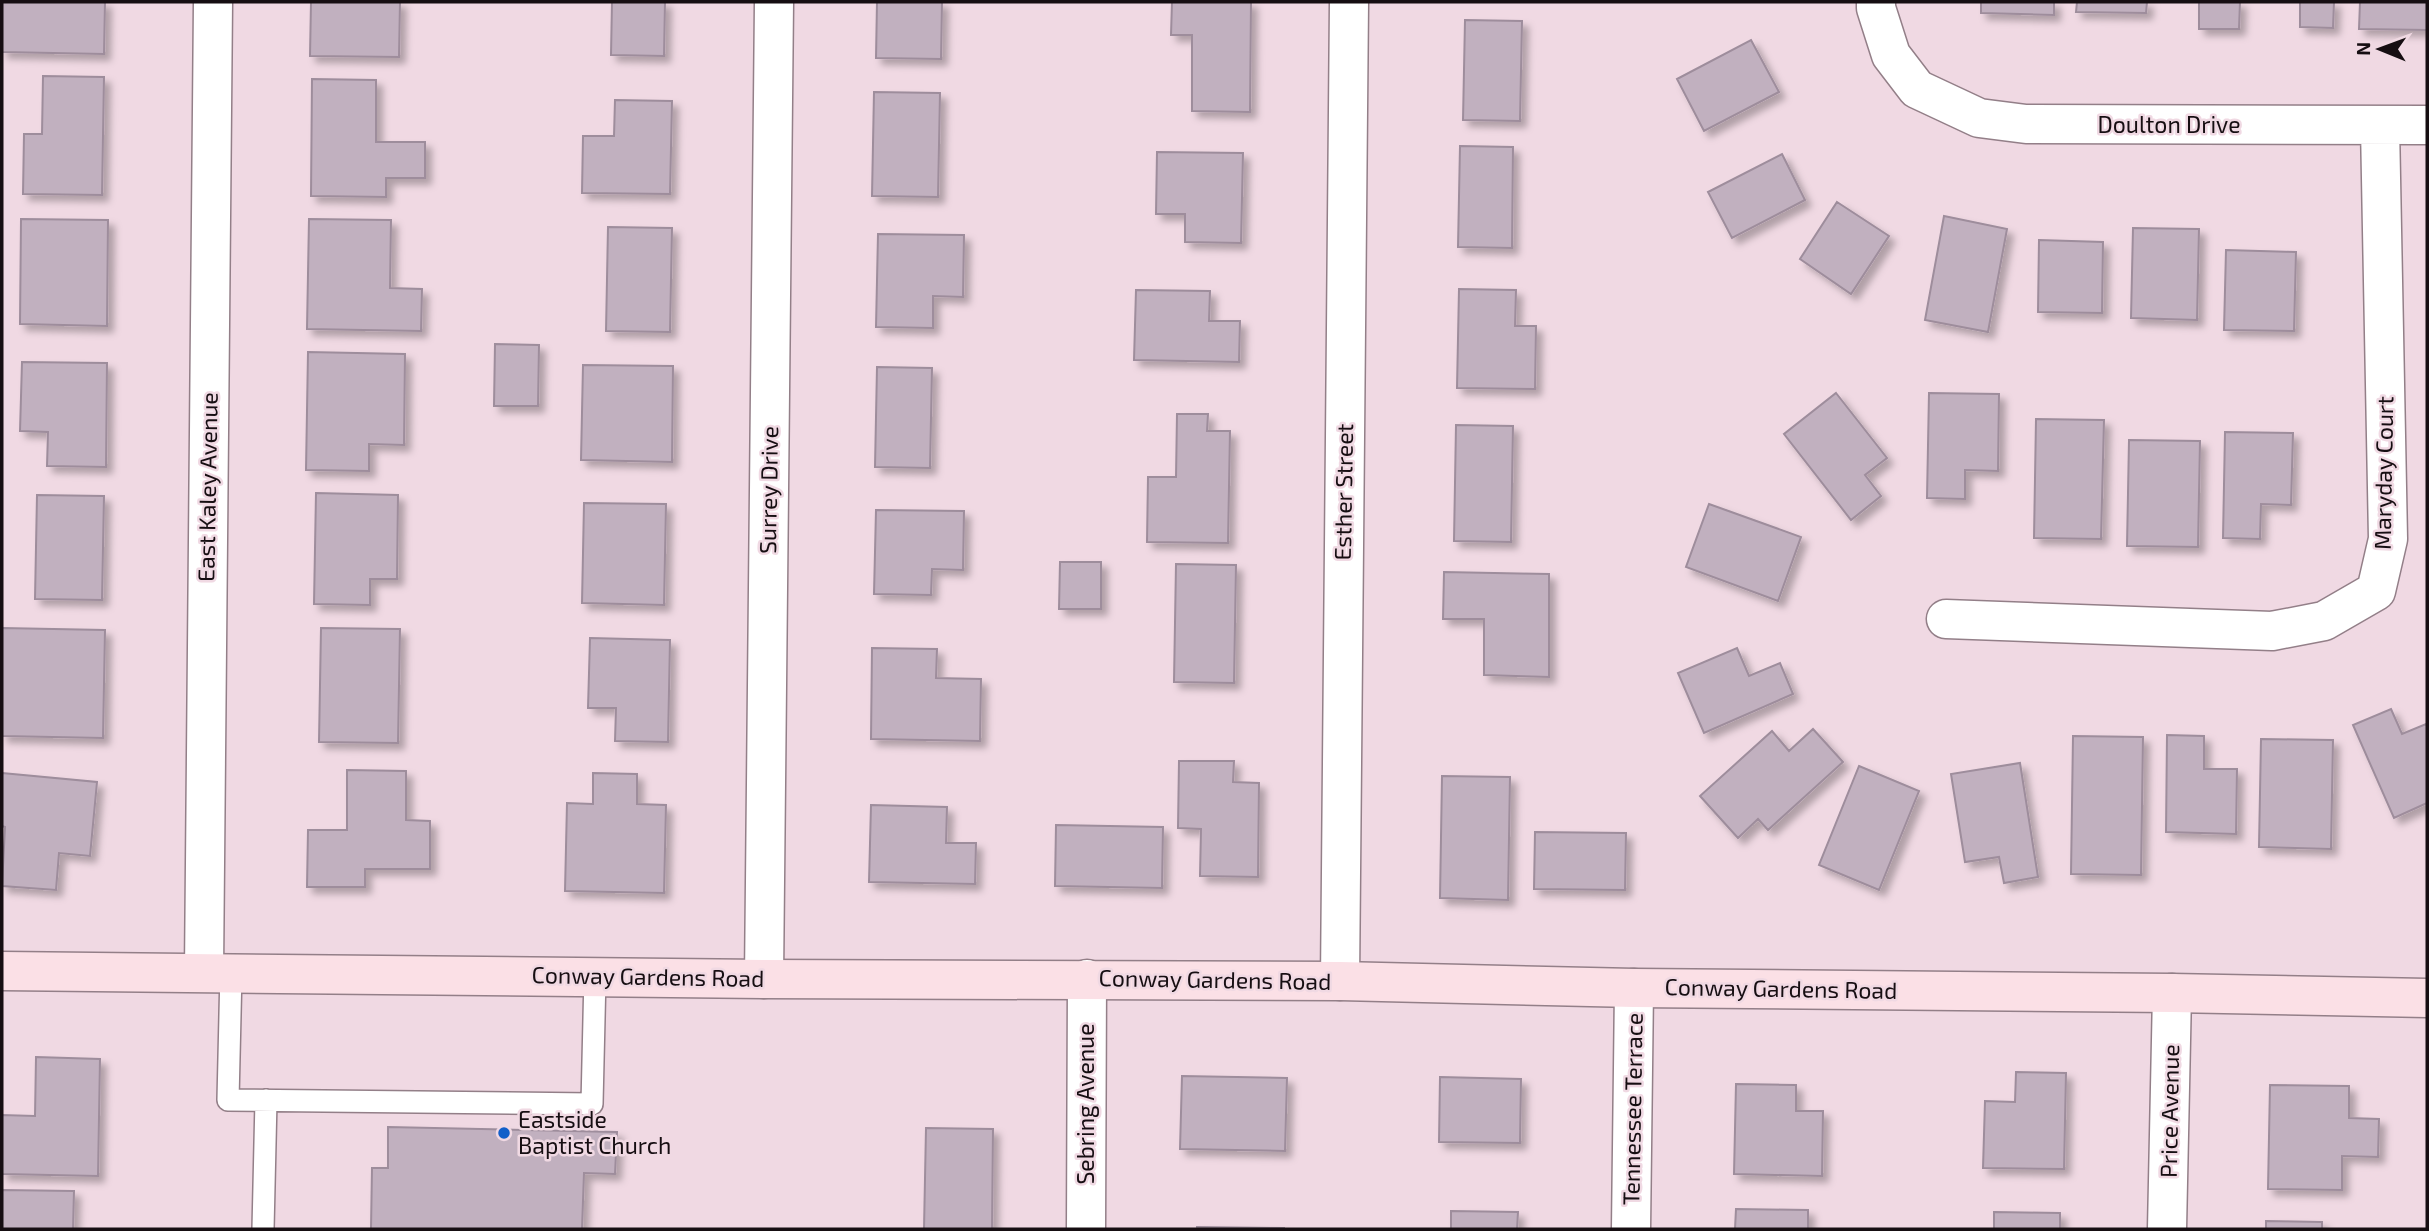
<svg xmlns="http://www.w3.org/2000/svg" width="2429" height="1231" font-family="'Exo 2',sans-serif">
  <defs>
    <filter id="shadow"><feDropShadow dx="6" dy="6" stdDeviation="3.5" flood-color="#0004"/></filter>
  </defs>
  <rect width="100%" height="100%" fill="#f0d9e3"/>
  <path fill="#c1b0bf" stroke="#9e8d9c" stroke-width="2" filter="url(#shadow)" d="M2,2H105L104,54L2,52Z
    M311,2H400L399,57L310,56Z
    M612,2H665L664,56L611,55Z
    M877,2H942L941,59L876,58Z
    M1172,2H1251L1250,112L1192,111V35H1171Z
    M1981,2H2054V15L1981,13Z
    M2077,2H2147L2146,13L2076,12Z
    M2199,2H2240L2239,29H2199Z
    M2300,2H2334L2333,28L2300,27Z
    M2360,2H2427V30L2359,29Z
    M1465,20L1522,21L1520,121L1463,120Z
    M1751,40L1779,92L1704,131L1677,79Z
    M43,76L104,77L102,195L23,194L24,134H42Z
    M312,79L376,80V142H425V178H386V197L311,196Z
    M874,92L940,93L938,197L872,196Z
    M615,100L672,101L670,194L582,193L583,136H614Z
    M1460,146L1513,147L1512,248L1458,247Z
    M1157,152L1243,153L1241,243L1185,242V214H1156Z
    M1782,154L1805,200L1732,238L1708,192Z
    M1837,202L1889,236L1851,294L1800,259Z
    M1944,216L2007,229L1988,332L1925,320Z
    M21,219L108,220L107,326L20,324Z
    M309,219L391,220L390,288L422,289L421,331L307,329Z
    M608,227L672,228L670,332L606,331Z
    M2133,228L2199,229L2197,320L2131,318Z
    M878,234L964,235L963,297L933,296V328L876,327Z
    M2039,240L2103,242L2102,313L2038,312Z
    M2226,250L2296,252L2294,331L2224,330Z
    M1459,289L1516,290L1515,326H1536L1535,389L1457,388Z
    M1136,290L1210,291L1209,321H1240L1239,362L1134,360Z
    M495,344L539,345L538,406H494Z
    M308,352L405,354L404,445L369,444V471L306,470Z
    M22,362L107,363L106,467L47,466L48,432L20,431Z
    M583,365L673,366L672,462L581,460Z
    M877,367L932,368L930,468L875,467Z
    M1836,393L1887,458L1865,475L1881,496L1851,520L1784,434Z
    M1929,393L1999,394L1998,471L1965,470V499L1927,498Z
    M1177,414H1208L1207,431H1230L1228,543L1147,542L1148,477H1176Z
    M2036,419L2104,420L2101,539L2034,538Z
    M1456,425L1513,426L1511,542L1454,541Z
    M2225,432L2293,433L2291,505L2261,504L2260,539L2223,538Z
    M2129,440L2200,441L2198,547L2127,546Z
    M316,493L398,495L397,579H370V605L314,604Z
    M37,495L104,496L102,600L35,599Z
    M584,503L666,504L664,605L582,603Z
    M1709,504L1801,537L1778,601L1686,567Z
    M876,510L964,511L963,570L932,569L931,595L874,594Z
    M1060,562H1101V609H1059Z
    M1176,564L1236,565L1234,683L1174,682Z
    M1444,572L1549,574V677L1484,675V619H1443Z
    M2,628L105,630L103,738L2,736Z
    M321,628L400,629L398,743L319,742Z
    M590,638L670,640L668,742L615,741L616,708H588Z
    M872,648L937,649L936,678L981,679L980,741L871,739Z
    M1737,648L1749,676L1780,663L1793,694L1704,733L1678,673Z
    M2391,709L2402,734L2426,724L2427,726V803L2394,818L2353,725Z
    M1813,729L1843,762L1768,830L1758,819L1738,838L1700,796L1772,731L1789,751Z
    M2167,735L2204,736V769H2237L2236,834L2166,832Z
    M2073,736L2143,737L2141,875L2071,874Z
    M2261,739L2333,740L2331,849L2259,847Z
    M1179,761H1234L1233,782L1259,783L1258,877L1200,876L1201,829L1178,828Z
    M2020,763L2038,877L2004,883L1999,857L1965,862L1951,774Z
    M1859,766L1919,791L1879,890L1819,865Z
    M347,770L406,771V820L430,821V869H365V887H307L308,830H347Z
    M2,773L97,782L90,856L59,853L56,890L2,886L5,827L2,826Z
    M593,773L637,774V804L666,805L664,893L565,891L567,803L593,804Z
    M1442,776L1510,777L1508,900L1440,898Z
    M871,805L947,807L946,843H976L975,884L869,882Z
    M1056,825L1163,827L1162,888L1055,886Z
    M1535,832L1626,833L1625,890L1534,889Z
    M36,1057L100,1059L98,1176L2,1174V1115L35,1116Z
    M2016,1072L2066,1073L2064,1169L1983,1168L1985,1101L2015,1102Z
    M1182,1076L1287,1078L1285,1151L1180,1149Z
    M1440,1077L1521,1079L1520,1143L1439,1142Z
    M1736,1084L1796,1085V1111H1823L1822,1176L1734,1174Z
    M2270,1085L2349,1086V1118L2379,1119L2378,1157L2342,1156V1190L2268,1189Z
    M388,1127L617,1132L615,1174L584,1173L582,1229H371L372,1168H388Z
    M926,1128L993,1129L992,1229H924Z
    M2,1190L74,1191L73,1229H2Z
    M1736,1209L1808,1210V1229H1735Z
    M1451,1211L1518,1212L1517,1229H1451Z
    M1994,1212L2060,1213V1229H1994Z
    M2266,1221L2322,1222V1229H2266Z
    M1197,1227L1284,1228V1229H1197Z"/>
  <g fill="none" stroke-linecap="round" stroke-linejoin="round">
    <defs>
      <path id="lane" d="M231,972L228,1100L592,1104L595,976
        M263,1229L266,1100"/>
      <path id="street" d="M1876,2V8L1891,55L1917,89L1979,118L2026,124L2427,125
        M1946,619L2272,631L2324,621L2376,591L2388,539L2380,126
        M204,971L213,2
        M764,979L774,2
        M1340,981L1349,2
        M1086,1229L1087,979
        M1631,1229L1634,988
        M2167,1229L2172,993"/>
      <path id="secondary" d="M2,971L764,979L1340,981L1634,988L2172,993L2427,998"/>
    </defs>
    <use href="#lane" stroke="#937f88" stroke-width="24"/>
    <use href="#street" stroke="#937f88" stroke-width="41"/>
    <use href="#secondary" stroke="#937f88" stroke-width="41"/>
    <use href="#lane" stroke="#fff" stroke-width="21"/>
    <use href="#street" stroke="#fff" stroke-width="38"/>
    <use href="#secondary" stroke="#fbe0e6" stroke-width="38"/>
  </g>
  <circle fill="#125fc9" stroke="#f0d9e3" stroke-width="2.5" cx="504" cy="1133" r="7"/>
  <g text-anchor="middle" stroke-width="5" stroke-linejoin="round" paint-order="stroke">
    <g font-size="23" fill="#160e12" stroke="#f0d9e3">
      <text x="2169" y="133">Doulton Drive</text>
      <text transform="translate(2384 473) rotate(-89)" y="8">Maryday Court</text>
      <text transform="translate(208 487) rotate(-89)" y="8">East Kaley Avenue</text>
      <text transform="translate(769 490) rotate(-89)" y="8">Surrey Drive</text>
      <text transform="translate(1344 492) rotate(-89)" y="8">Esther Street</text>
      <text transform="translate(648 977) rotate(1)" y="8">Conway Gardens Road</text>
      <text transform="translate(1215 980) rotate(1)" y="8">Conway Gardens Road</text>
      <text transform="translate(1781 989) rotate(1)" y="8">Conway Gardens Road</text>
      <text transform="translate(1086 1104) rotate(-90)" y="8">Sebring Avenue</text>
      <text transform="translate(1633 1109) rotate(-89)" y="8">Tennessee Terrace</text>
      <text transform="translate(2170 1111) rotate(-89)" y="8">Price Avenue</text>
    </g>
    <g font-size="23" fill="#160e12" stroke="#f0d9e3" text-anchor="start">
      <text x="518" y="1128">Eastside<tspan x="518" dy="26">Baptist Church</tspan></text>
    </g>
  </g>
  <rect width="2429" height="1231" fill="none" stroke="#160e12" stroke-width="7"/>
  <g transform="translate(2380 49) rotate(271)" stroke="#f0d9e3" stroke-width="5" paint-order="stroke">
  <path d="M0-5L12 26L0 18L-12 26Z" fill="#160e12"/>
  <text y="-10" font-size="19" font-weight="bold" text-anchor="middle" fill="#160e12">N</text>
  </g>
</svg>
